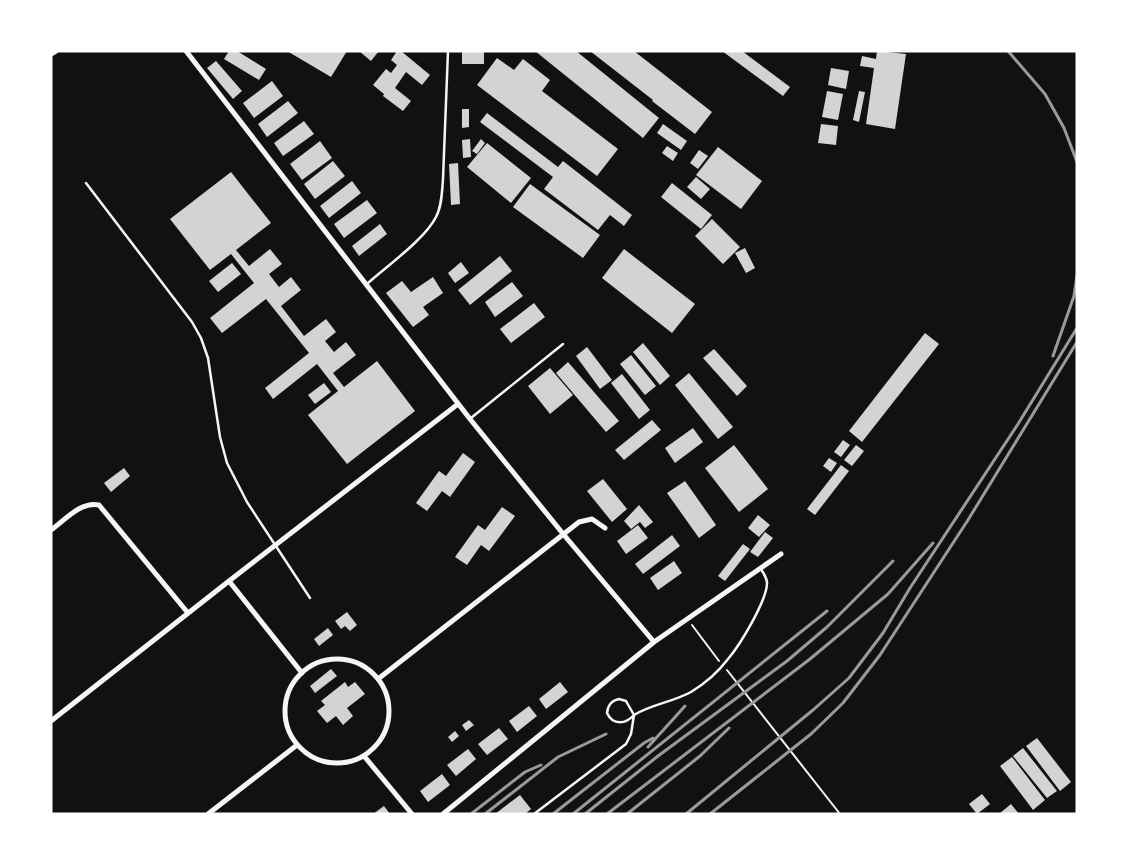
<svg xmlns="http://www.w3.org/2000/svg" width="1128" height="865" font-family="'Nunito Sans',sans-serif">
  <rect width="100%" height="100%" fill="#111"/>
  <path fill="#d3d3d3" d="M229,51H237L266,69L259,80L224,59Z
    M287,51H347L331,77Z
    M359,51H379L371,61Z
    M397,51H401L430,75L422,85L406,72L395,88L411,101L403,111L383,96L384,94L373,85L386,69L391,73L397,65L391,60Z
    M462,51H484V64H462Z
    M535,51H576L659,118L643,138Z
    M590,51H634L712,112L695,134L652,101L653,100Z
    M722,51H742L790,87L783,96Z
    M877,51L906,54L895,129L866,124L874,68L860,66L862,56L876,59Z
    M497,58L514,70L523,59L550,80L542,91L618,149L597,176L477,85Z
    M216,61L242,91L233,99L207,68Z
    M831,68L849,71L846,89L828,85Z
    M272,81L283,96L254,118L243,103Z
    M827,91L843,94L838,120L822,117Z
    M859,91L865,92L859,122L853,120Z
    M288,101L298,113L267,137L258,124Z
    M462,109H469V127L462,128Z
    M487,113L558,167L563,161L632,215L624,226L610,215L598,230L544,189L553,177L480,122Z
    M304,121L314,134L283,156L274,143Z
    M663,124L687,141L681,150L657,133Z
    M821,124L838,126L836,145L818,143Z
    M470,139L471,157L463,158L462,140Z
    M481,139L485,143L477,154L472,151Z
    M320,141L332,158L302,180L290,164Z
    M487,143L531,178L511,203L467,167Z
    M667,146L678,153L673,161L662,153Z
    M718,147L762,181L741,209L696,175Z
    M699,150L708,156L698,169L690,163Z
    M333,161L345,176L315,199L304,184Z
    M458,163L460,204L451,205L449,164Z
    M231,172L271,223L236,250L249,266L270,249L282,264L269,274L279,287L291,277L301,290L281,306L304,336L326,319L336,332L325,341L334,352L346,342L356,355L333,373L344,387L377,361L415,411L347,464L308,415L338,391L317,364L273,399L265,388L309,353L266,299L222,333L210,318L254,283L231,254L210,270L170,219Z
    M696,177L710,189L701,199L687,187Z
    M352,181L361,193L329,218L320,206Z
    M672,183L712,215L701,229L661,197Z
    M530,184L600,235L583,258L513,207Z
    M367,200L377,213L344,238L334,224Z
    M712,219L740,247L723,264L695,236Z
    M380,224L387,234L359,256L352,246Z
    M745,248L755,268L746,273L735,253Z
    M624,249L695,304L672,333L602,278Z
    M500,256L512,271L470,305L458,290Z
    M461,262L469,273L455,283L448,273Z
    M232,263L241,274L218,292L209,281Z
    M433,277L443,293L423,307L429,315L413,327L386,293L402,281L411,292Z
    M512,282L523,296L495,317L485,302Z
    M534,303L545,317L511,343L500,329Z
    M925,333L939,344L862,442L849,431Z
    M643,343L670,376L660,385L633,352Z
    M587,347L612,380L600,389L576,356Z
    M714,349L747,386L737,396L703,358Z
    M631,355L656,386L645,395L620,364Z
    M568,362L619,421L606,432L556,373Z
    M550,368L573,395L550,414L528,386Z
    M689,373L733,427L718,439L675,385Z
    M622,374L650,410L639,419L611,383Z
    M324,383L331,392L315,404L308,395Z
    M652,420L661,430L624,460L615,450Z
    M693,428L703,442L675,463L665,448Z
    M843,440L850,445L841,457L834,452Z
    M734,445L768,489L739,512L705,468Z
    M856,445L864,451L852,466L844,460Z
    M463,453L475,462L450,497L442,491L427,511L416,503L439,471L446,476Z
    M829,458L837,463L831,472L823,466Z
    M841,465L849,471L815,515L807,509Z
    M124,468L130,476L111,492L104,483Z
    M603,479L627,509L612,522L587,491Z
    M685,481L716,525L699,538L667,493Z
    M639,505L653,522L645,528L640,522L631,529L624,521Z
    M502,507L515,516L489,551L481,545L467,565L455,557L478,525L485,530Z
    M758,515L770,525L759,537L748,528Z
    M638,525L648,538L626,554L617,541Z
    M765,532L773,538L758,557L750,552Z
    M672,535L680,546L643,574L635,564Z
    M743,544L750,549L725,581L718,576Z
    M674,561L682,573L658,590L650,578Z
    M347,612L357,625L350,631L345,626L341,629L335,621Z
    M328,628L333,635L319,646L314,639Z
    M331,669L337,676L315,693L310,686Z
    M345,682L348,687L355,682L365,694L347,708L353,716L343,725L336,716L327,723L317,711L325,705L321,701Z
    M560,682L568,692L546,709L539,699Z
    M529,706L537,716L517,732L509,721Z
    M469,720L474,725L466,731L462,725Z
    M499,728L508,739L487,755L478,744Z
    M455,731L459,736L452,742L448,737Z
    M1037,738L1071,782L1060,791L1026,746Z
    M1023,748L1057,791L1047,798L1013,756Z
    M468,749L476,759L456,776L447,765Z
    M1012,757L1045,800L1033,810L1000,766Z
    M442,774L450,785L428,802L420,791Z
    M982,794L990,804L977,814L969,804Z
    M520,795L531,809L525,814H495Z
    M1011,804L1019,814H999Z
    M384,806L390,814H373Z"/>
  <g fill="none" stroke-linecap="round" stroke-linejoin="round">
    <path stroke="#f5f5f5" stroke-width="2" d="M692,625L719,661
      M727,670L840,814"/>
    <path stroke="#f5f5f5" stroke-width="2.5" d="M86,183L192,322L201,338L208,358L220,437L227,463L247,502L310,598
      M367,284C387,266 425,239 436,217C442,206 442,191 443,179L448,51
      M471,418L563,344
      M619,699L626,701L634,715C626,724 613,726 607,713C608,705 611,701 619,699Z
      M534,814L626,744L631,734L634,715C652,704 673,702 691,692C704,684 719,671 728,659C740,645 768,599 767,582C766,576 763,572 760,568"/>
    <path stroke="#f5f5f5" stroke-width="5" d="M186,51L470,419L564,535L654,642
      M51,54L56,51
      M51,530C65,520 81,501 99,505L188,613
      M229,581L302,673
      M285 711a52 52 0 1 1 104 0a52 52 0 1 1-104 0Z
      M378,679L579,522L592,519L605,528
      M51,721L229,581L458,404
      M364,756L412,814
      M208,814L297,745
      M443,814L654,642L781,554"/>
    <path stroke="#9a9a9a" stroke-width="3" d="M1008,51L1045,94L1064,128L1077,162
      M1053,356L1074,296L1077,275
      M648,747L685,706
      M471,814L525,772L541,765
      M485,814L558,757L606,734
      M553,814L644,743L653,738
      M573,814L827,611
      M585,814L658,756L787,661L827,627L893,561
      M607,814L810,659L888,594L933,543
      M627,814L700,756L729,728
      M686,814L813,710L849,678L883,633L910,588L1018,424L1077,328
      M710,814L811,734L843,703L880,655L968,520L1077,342"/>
  </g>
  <rect width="1128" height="865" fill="none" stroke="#ffffff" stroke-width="105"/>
</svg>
